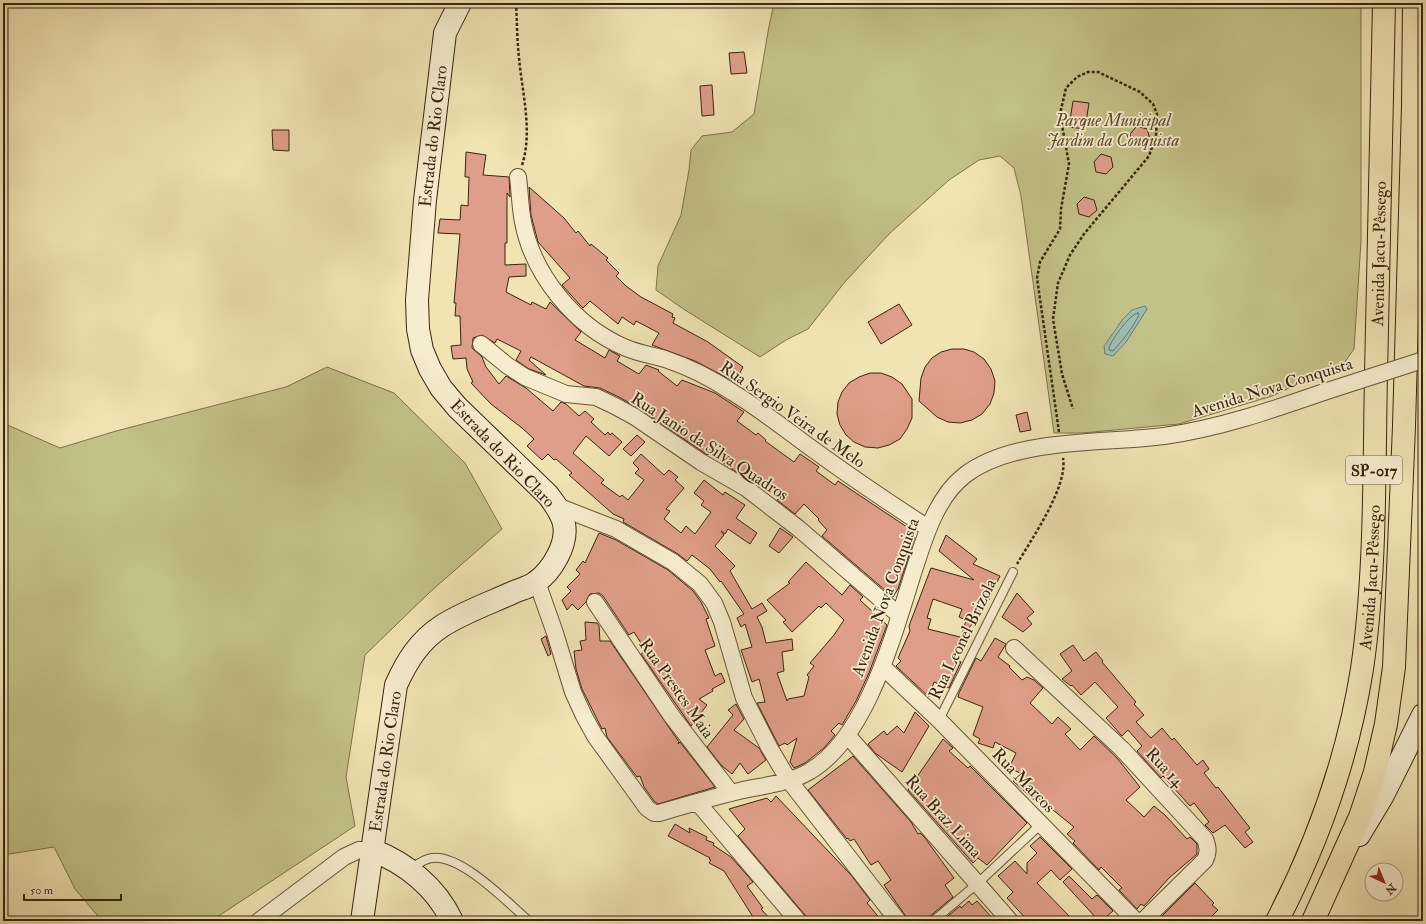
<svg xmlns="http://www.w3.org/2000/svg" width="1426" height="924" font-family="'IM FELL Double Pica',serif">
  <rect width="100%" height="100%" fill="#f1e4b3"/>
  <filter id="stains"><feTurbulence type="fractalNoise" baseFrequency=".005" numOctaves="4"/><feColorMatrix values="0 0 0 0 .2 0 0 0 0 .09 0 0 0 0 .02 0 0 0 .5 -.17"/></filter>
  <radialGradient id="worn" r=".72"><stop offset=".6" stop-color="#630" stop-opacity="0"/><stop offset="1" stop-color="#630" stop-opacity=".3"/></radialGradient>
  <path fill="#c2c187" stroke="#7e724b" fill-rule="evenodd" d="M774,3H1361V242L1354,349L1345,362L1272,396L1179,424L1082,433H1054L1021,196L1014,168L1000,156L979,160L949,180L889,234L844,283L808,329L786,340L760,357L685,310L656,290L658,266L681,215L689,170L691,150L702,136L732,132L754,114L769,26ZM1147,309L1126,342L1105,354V346L1123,319Z
    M327,367L394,393L465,463L502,529L430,592L365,655L346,777L355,826L211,921H102L75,889L54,847L3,855V423L60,448L116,431L286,387Z"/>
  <path fill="#9bbeb2" stroke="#758071" d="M1145,306L1147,309L1126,342L1113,356L1105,354L1104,346L1123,319L1132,310Z"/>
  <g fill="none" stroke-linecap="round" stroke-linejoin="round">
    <path stroke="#6b7160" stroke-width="1" d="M1138,313L1139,315C1132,329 1123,340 1113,351L1109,350V347C1113,339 1129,314 1138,313Z"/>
  </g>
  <path fill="#df9e89" stroke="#3b240f" d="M744,52L747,73L731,74L729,53Z
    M712,85L714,115L702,116L700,86Z
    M1073,101L1089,103L1085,129L1069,127Z
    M1137,126L1147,129L1150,139L1142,146L1132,143L1130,134Z
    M272,130H289V151L273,150Z
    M466,152L486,155L483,175L509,177L510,197L507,193V243H505V265L526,264V276L509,277L506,292L531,305L532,302L546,309L550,302L581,332L575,340L605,358L609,350L620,356L617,361L639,374L646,365L659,370L658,371L677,386L682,380L715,393L744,412L737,421L756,435L758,433L766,440L765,441L794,462L800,454L819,467L816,471L835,485L838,481L913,531L910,534L915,537L898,589L893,597L822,536L827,530L818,520L819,519L804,504L795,514L777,500L780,498L762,483L759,486L727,466L711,452L708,455L706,454L640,409L619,397L600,388L584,386L531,357L529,360L546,375L529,369L516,360L521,351L497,339L495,343L482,335L473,338L472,348L482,357L486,367L499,384L506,376L526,388L553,411L561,402L566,404L579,416L585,411L594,419L591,422L605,435L608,432L610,435L612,433L622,442L609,456L586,436L573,453L604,480L601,483L620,497L622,495L628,500L644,480L635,473L639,469L633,463L641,454L664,475L669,470L678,477L675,480L684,488L666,509L670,511L664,519L681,533L686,526L695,534L711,512L701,505L704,501L694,493L704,480L723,495L725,492L745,505L736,518L757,533L750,544L728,529L725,534L721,531L724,535L715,546L735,566L730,571L752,609L762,603L767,611L757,617L762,627L766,643L792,639L793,650L782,652L784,671L777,673L787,701L788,699L804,696L809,677L807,675L814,666L810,663L834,635L844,620L826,603L821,608L819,606L792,632L783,622L786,620L767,600L790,583L788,582L806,562L842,595L850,585L863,597L860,600L887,625L869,673L856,701L842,725L839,723L831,731L835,735L824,748L805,763L794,768L790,762L797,738L787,745L785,743L779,746L757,703L765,702L759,679L752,682L741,650L752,647L745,624L741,627L737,618L744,614L721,581L720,582L710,569L692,555L687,561L678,554L623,522L624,519L613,514L569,475L572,473L556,459L554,460L548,454L542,460L527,446L534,439L522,428L491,404L471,383L473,382L467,369L466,358L453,359L451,346L461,345L460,316H455L456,303H454L460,234L438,233L440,219L460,220L461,205L468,206L469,177H465Z
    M1101,154L1111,157L1113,167L1106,174L1096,172L1094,162Z
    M529,187L564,218L576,233L578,231L590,246L591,244L608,258L606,260L619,273L616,276L626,286L641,297L673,314L672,317L675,318L673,323L708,342L743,367L735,382L695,361L652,345L659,333L636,321L634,325L622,317L618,324L590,301L583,308L580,305L562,285L570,278L538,242L531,215Z
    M1084,197L1094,200L1097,210L1089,217L1079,214L1077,204Z
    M899,304L912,325L881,344L868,322Z
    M952,349H964L974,352L984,359L991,369L995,381L994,393L990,404L982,414L972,420L960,423L948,422L937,417L919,401L921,378L925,367L932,358L941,352Z
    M870,373H881L892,377L902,384L912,399V418L907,429L900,439L889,445L878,448L865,447L854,442L846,435L840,425L837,414L838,402L842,392L849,383L859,377Z
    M1027,412L1031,430L1020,432L1016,415Z
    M637,435L645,442L631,456L623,449Z
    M780,528L793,537L779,553L769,546Z
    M599,533L616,540L668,570L693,591L701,602L709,618L706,619L715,646L705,650L715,676L721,673L725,682L712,689L713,691L699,699L707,705L691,726L641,654L646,651L634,632L629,635L603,596L599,593L590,594L586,602L578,610L572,604L567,610L562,600L571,591L567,587L580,574L576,570L583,561L585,563Z
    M946,535L977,559L973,564L1000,576L985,608L961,638L966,620L959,617L962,609L933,599L927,618L931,619L928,629L960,637L953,657L961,662L949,688L934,682L929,697L896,666L901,661L898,658L910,631L909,626L931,568L974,580L939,551Z
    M1017,593L1034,612L1027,618L1032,624L1023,632L1002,617Z
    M585,622L597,623L599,626L600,641H610L679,742L678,744L680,742L715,787L658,804L654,801L644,787L640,776L637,777L607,737L605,728L602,729L582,689L576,669L574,651L582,650L580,641L586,640Z
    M546,636L551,654L548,656L541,639Z
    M995,638L1006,644L998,657L1010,666L1009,667L1022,680L1027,677L1034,680L1043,688L1030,703L1052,724L1058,717L1071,729L1065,734L1080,750L1094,736L1117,758L1140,787L1126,800L1144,817L1154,806L1165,815L1187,839L1190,837L1197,844V854L1169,878L1144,906L1141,904L1137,909L1119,890L1122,888L1101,867L1099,870L1073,843L1075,841L1067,834L1074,827L1037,797L1034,800L1013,781L1020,773L1009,768L1016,753L995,742L993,748L978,743L980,739L973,735L983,707L958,697L959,693L976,658L981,661Z
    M1073,645L1084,661L1096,652L1103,661L1102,662L1130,695L1136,702L1134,704L1144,715L1136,722L1151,738L1162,728L1172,740L1174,738L1197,765L1203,760L1209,769L1204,773L1216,788L1218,787L1250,828L1245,832L1253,842L1245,848L1225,825L1213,833L1205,825L1209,822L1194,803L1190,806L1163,776L1161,778L1137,751L1142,746L1128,730L1122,736L1106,718L1118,707L1095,682L1081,695L1072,685L1071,686L1062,679L1072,671L1060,654Z
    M736,704L744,719L734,730L759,748L766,760L748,774L740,763L732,774L722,766L707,747L733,715L728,710Z
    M915,712L929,726L902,772L875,753L868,744L884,731L887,735L897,726L904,733Z
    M943,739L953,748L949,751L968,768L970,766L1027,823L987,865L978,858L973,863L908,790Z
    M853,756L911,822L918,834L920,833L925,838L954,878L945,885L953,897L929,917L928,921H909L884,885L891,880L878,861L871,865L854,839L850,841L848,838L847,839L808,790Z
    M776,796L851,875L870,900L867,903L882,921H808L805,915L738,836L745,829L729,809L767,798L771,802Z
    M675,824L690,833L689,828L707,837L706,840L714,843L713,845L731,857L753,882L747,886L763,908L761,909L772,921H757L753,917L724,871L709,863L711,860L709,859L710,858L668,836Z
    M1040,837L1072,869L1060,880L1051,870L1037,883L1074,921H1028L1007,898L1013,892L998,876L1015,861L1027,874V863L1037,853L1030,846Z
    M1069,876L1092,899L1097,895L1113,911L1101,921H1099L1063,882Z
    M1195,883L1214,903L1212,905L1218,910L1207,921H1157Z
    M969,901L972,905L977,901L995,921H942L960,906L961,908Z"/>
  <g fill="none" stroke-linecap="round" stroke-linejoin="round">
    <defs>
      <path id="lane" d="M939,720L1013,572
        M410,869C416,865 424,859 432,858C461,854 507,902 529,921
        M933,921L978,883L1041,824"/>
      <path id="street" d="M518,177C520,192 520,208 523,222C533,275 575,326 624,347C637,353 651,355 665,359C689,367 711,378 732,392C762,410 790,433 818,453C854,479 891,504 928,528
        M481,344L508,366L525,377L566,394L596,397L615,406L635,417L701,462L746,488L798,528L899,615
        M557,506L616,529L673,562L700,584L714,603L722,622L744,698L769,747L788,779L898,921
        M537,582L555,633L573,692L584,716L595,736L647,808L654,813H659C684,806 709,798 735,792C759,786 789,784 810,771C870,736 896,624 917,561C927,530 939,495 965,475C1015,437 1105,444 1164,436C1220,428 1272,410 1324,392
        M595,602L671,715L731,793
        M1014,648L1122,749L1205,839C1208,847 1209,852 1205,860L1143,921
        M883,667L939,720L1136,921
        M848,736L1010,921
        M698,803L798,921
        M259,921L344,857L359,850H372"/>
      <g id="secondary">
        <path d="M1359,835L1383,795L1423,715"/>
        <path d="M372,850C406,863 436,887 452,921"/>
        <path id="s1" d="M362,921L396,685C407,661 419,641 442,626C464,612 490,603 514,592C521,589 530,587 536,582C552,571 568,544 564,524C562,513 554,503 548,495L457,407L441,388L430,369L422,350L418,329L417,300L425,200L445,33L460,3"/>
      </g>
      <g id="highway">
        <path id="s2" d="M1277,921C1318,842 1348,757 1362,669C1376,574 1374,470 1376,374C1379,250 1381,127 1384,3"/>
        <path d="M1313,921L1360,817L1375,772L1386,724L1394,667L1404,426L1413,106L1414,3"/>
      </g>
    </defs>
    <use href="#lane" stroke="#685438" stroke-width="10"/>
    <use href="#street" stroke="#685438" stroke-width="18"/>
    <use href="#secondary" stroke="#3b240f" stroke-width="24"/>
    <use href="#highway" stroke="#3b240f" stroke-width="24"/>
    <path stroke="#3b240f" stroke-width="2.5" stroke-dasharray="3 2" stroke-linecap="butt" d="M516,3C517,21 517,40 519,58C522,92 533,132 522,165
      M1059,432L1037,278L1040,262L1060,229L1061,209L1069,164L1060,114L1066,88L1077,77L1088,72H1098L1140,92L1153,104L1157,114L1156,136L1149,156L1084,234L1070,255L1058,283L1053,319L1062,374L1073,409
      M1017,564C1032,538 1068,487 1063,458"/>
    <use href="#lane" stroke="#f6edce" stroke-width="8"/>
    <use href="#street" stroke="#f6edce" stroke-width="16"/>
    <use href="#secondary" stroke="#f6edce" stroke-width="22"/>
    <use href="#highway" stroke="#f1e4b3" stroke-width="22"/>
    <defs>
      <path id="street-bridge" d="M1324,392L1423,360"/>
    </defs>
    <use href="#street-bridge" stroke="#685438" stroke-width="18" stroke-linecap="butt"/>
    <use href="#street-bridge" stroke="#f6edce" stroke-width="16"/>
  </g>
  <g text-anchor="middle" stroke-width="3.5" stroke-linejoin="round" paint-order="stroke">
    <rect fill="#f6edce" stroke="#736048" stroke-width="1" x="1346" y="456" width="56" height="28" rx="3"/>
    <g font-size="16" font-weight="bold" fill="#3b240f">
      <text x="1374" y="476">SP-017</text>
    </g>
    <g font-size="17" font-style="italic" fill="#5d4b2d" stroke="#f6edce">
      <text x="1113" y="126">Parque Municipal<tspan x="1113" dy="20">Jardim da Conquista</tspan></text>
    </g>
    <g font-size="17" fill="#3b240f" stroke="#f6edce">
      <text dy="6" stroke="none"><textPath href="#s1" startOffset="928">Estrada do Rio Claro</textPath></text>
      <text dy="6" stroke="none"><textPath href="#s2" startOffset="683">Avenida Jacu-Pêssego</textPath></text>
      <text transform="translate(1272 387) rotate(-17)" y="6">Avenida Nova Conquista</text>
      <text transform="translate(793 414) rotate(35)" y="6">Rua Sergio Veira de Melo</text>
      <text transform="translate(710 446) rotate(33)" y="6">Rua Janio da Silva Quadros</text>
      <text transform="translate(503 453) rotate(46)" y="6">Estrada do Rio Claro</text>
      <text dy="6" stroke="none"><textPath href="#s2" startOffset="359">Avenida Jacu-Pêssego</textPath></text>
      <text transform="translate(885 597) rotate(-70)" y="6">Avenida Nova Conquista</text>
      <text transform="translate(962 639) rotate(-64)" y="6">Rua Leonel Brizola</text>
      <text transform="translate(677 688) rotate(55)" y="6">Rua Prestes Maia</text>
      <text dy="6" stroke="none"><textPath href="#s1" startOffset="161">Estrada do Rio Claro</textPath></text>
      <text transform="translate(1165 767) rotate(47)" y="6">Rua 14</text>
      <text transform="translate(1024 780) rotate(46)" y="6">Rua Marcos</text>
      <text transform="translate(944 816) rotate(48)" y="6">Rua Braz Lima</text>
    </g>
  </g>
  <rect width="1426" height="924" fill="none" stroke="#f1e4b3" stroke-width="16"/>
  <rect x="4" y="4" width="1418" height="916" fill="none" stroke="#3b240f" stroke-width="2"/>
  <rect x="8" y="8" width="1410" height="908" fill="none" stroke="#3b240f"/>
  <g transform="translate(1384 882) rotate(136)"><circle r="19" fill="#f6edce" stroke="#ab9d82"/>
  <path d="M0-3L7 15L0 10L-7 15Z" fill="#8f2418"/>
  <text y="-6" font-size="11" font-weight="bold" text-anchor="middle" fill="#3b240f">N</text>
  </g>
  <path d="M24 894v6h97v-6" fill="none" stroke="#3b240f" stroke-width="2"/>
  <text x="30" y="894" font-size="12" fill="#3b240f" stroke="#f6edce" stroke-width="3" paint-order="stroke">50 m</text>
  <rect width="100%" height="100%" filter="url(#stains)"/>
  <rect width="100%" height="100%" fill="url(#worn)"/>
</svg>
